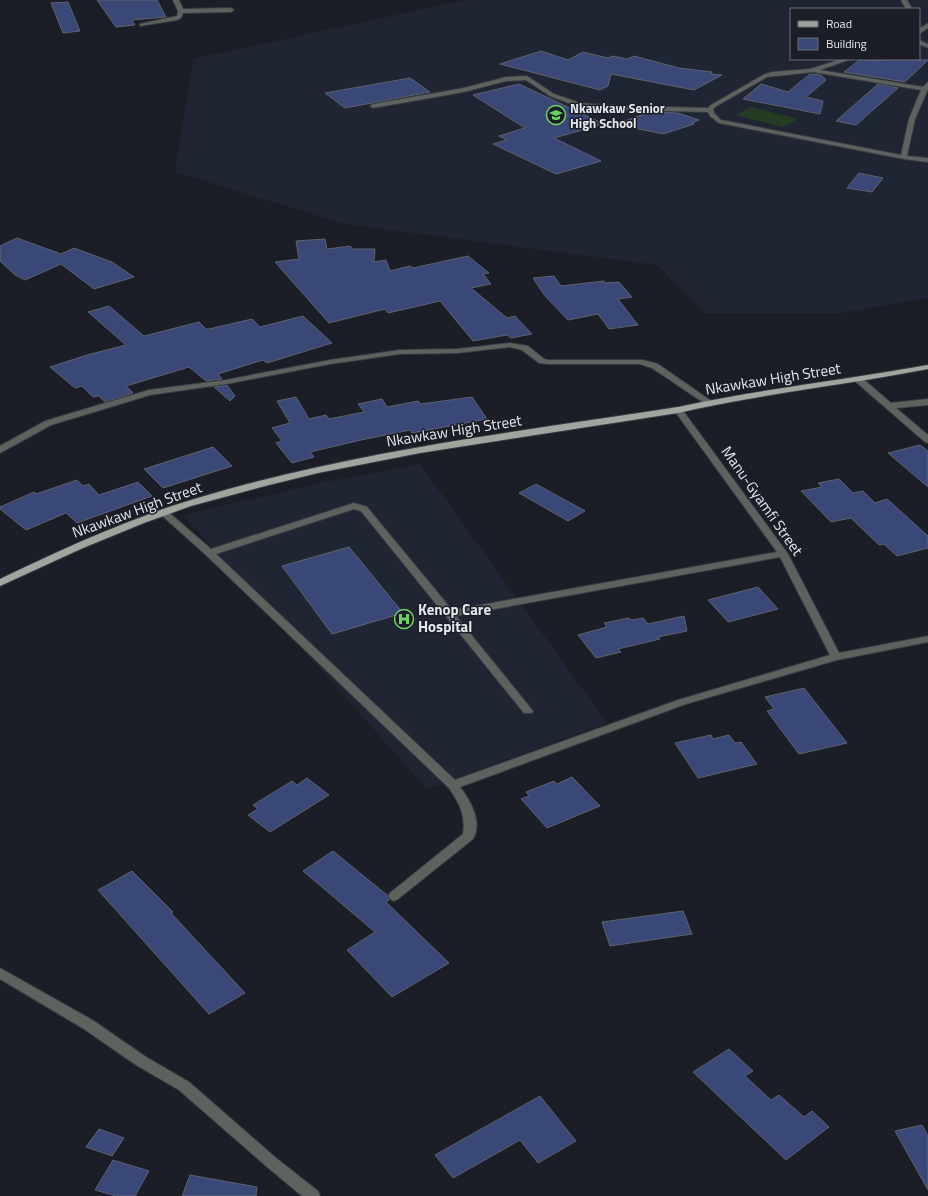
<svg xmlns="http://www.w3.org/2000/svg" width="928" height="1196" font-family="'Titillium Web',sans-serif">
  <rect width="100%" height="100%" fill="#1b1e26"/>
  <path fill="#202533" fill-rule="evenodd" d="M465,0H928V298L841,313H704L657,265L345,224L175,172L193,59ZM791,9H919V59H791Z
    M420,464L607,723L427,789L183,515L320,483Z"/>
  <path fill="#243c22" d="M751,107L798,119L783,127L736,115Z"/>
  <path fill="#3a4877" stroke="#5f626d" d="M97,0H157L166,17L132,20L135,25L116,27Z
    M68,2L80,31L63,33L51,3Z
    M541,51L568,60L583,52L608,58L613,56L627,59L634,56L679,68L712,72L711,74L722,75L694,90L611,74L608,86L600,90L500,64Z
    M861,59L880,61L882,59L928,60L905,82L844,72Z
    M810,74L821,75L826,80L806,97L823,101L820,114L743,99L761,84L788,92Z
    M410,78L430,92L345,108L325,93Z
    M519,84L604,124L554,138L601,161L556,174L493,144L507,140L499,136L525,128L473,95Z
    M878,84L898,88L856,125L836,121Z
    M651,112L678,113L699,120L692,123L694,124L663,134L615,124Z
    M859,173L883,178L872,192L847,188Z
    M17,238L61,254L74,248L112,262L134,277L94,289L61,264L25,280L15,275L0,261V246Z
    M325,239L327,249L350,246L353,249H375L374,262L386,260L390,271L410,266L413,268L468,256L489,273L483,274L491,284L471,288L507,318L515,316L532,334L511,338L507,335L473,341L440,301L388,313L385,309L329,323L275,262L299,259L296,241Z
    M554,276L561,286L604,281L605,283L619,282L632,297L618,299L638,325L609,329L598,314L568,320L545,296L533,278Z
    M109,306L144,336L199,322L206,329H209L252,319L260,327L303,316L332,343L267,363L263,360L218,374L222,379L206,381L189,367L126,386L133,393L105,402L99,396L93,397L82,386L75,388L50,367L87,355L126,345L88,312Z
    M227,385L235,396L230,401L214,387Z
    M296,397L309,419L326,415L329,419L364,412L358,404L382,399L387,407L418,401L421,404L472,397L487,419L412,433L410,430L361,440L310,452L314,457L292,463L276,443L282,441L272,428L290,423L277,401Z
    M920,445L928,451V487L888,453Z
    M213,447L232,466L163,488L144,469Z
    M839,479L853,493L863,491L875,503L887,499L928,536V548L897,556L884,544L879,545L851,518L831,522L801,491L822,487L818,483Z
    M77,480L83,486L89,484L99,495L138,482L152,496L77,523L66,513L26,530L0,509V507L34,492L36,494Z
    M536,484L585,511L568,521L519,493Z
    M349,547L403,613L332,634L282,566Z
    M758,587L778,609L728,622L708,600Z
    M684,616L687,631L658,637L660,639L618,649L621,652L596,658L578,635L607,627L604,623L629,618L631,620L643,618L648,624Z
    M804,688L847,743L799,754L767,711L774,709L765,697Z
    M711,735L713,739L729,735L735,743L741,742L757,764L698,778L675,743Z
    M572,777L600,806L547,828L521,799L529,796L526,792L554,781L557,784Z
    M307,778L329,795L270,832L248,815L258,809L253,805L292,781L297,785Z
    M333,851L387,895L389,900L386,902L449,963L392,997L347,950L375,932L303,871Z
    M132,871L173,912L171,913L245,993L209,1014L98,890Z
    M683,911L692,934L610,946L602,922Z
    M729,1049L753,1071L745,1076L771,1100L779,1095L804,1117L812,1111L829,1127L786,1160L693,1072Z
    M540,1096L576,1141L538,1163L520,1140L453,1178L435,1155Z
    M922,1125L928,1136V1190L895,1131Z
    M99,1129L124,1138L112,1156L86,1147Z
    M113,1160L149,1171L135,1196H116L95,1190Z
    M190,1175L257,1187L256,1196H182Z"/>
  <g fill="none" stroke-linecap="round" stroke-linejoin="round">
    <defs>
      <path id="minor" d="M173,0H179L183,9L231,8L234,10L231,12L183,13L181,18L177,20L140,26V24L177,16L178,11Z
        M901,0H907L912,9H906Z
        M928,23V28L919,34V29Z
        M919,40L928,44V48L919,44Z
        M842,59H851L820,70L923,87L928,82V89L915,119L907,156L928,158V162L904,159L719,123L710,116L708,112L621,110L579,107L550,96L526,80L506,81L464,92L373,108L370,106L373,104L464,88L506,77L527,76L554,94L580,103L621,106L708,108L711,105L763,75L772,72L810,69ZM813,72L921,90L909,119L901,155L721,120L715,114L713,110L715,107L767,77Z
        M510,343L528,346L544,359L548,360H643L658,364L714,403L713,405H707L652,368L640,364H548L539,363L522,350L510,347L457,353L400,354L330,364L226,384L150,395L51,425L0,453V446L45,421L149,390L226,380L330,360L400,350L457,349Z
        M856,378H862L891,403L928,399V405L896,408L928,435V443L925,442L856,382L855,380Z
        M678,407L681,408L788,554L839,653L928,636V642L837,660L686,704L460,787C470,800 483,822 473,839L398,899L394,901L390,899L388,896L390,893L463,834C466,815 459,803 449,788L206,555L158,512L163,509L166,510L211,549L351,504L354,503L367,507L452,610L777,552L674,410ZM354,509L361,511L524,713H532L533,711L456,616L780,557L830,655L678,700L455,780L216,554Z
        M0,968L94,1021L146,1057L189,1082L276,1158L318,1191L320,1196H302L266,1166L179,1090L136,1065L84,1029L0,979Z"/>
      <path id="major" d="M928,365V369C845,385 760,394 678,413L420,453L318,473L269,485L191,506L144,523L83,548L0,586V579C56,552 113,526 172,506C336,453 509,433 678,407C761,389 845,380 928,365Z"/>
    </defs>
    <use href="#minor" stroke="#373a42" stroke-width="2"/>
    <use href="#major" stroke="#373a42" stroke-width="2"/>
    <use href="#minor" fill="#5e625e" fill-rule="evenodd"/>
    <use href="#major" fill="#9fa69e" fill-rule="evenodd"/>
  </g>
  <defs>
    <symbol id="school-ring" viewBox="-11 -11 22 22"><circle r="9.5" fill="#1b1e26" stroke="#6cd362" stroke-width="1.5"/><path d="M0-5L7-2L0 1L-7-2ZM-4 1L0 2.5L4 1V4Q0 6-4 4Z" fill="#6cd362"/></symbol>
    <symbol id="hospital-ring" viewBox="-11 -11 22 22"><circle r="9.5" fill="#1b1e26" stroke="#6cd362" stroke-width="1.5"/><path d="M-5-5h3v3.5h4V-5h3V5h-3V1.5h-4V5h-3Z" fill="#6cd362"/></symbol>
  </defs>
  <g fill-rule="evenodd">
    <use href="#school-ring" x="545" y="104" width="22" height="22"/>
    <use href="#hospital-ring" x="393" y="608" width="22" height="22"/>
  </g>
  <g text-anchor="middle" stroke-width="3" stroke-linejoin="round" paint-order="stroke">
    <g font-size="13" font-weight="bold" fill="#e5e7ed" stroke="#1b1e26" text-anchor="start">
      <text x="570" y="113">Nkawkaw Senior<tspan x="570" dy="15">High School</tspan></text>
    </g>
    <g font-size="15" fill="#e5e7ed" stroke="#1b1e26">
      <text transform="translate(773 379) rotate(-9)" y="5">Nkawkaw High Street</text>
      <text transform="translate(454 431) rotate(-9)" y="5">Nkawkaw High Street</text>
      <text transform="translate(762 501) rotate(55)" y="5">Manu-Gyamfi Street</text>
      <text transform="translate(137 510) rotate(-20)" y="5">Nkawkaw High Street</text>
    </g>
    <g font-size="15" font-weight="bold" fill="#e5e7ed" stroke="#1b1e26" text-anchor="start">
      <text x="418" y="615">Kenop Care<tspan x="418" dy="17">Hospital</tspan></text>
    </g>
  </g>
  <rect x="790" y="8" width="130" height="52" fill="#1b1e26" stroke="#6c6e76"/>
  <rect x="798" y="21" width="20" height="6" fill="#9fa69e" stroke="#6c6e76"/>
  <text x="826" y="28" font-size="12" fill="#e5e7ed">Road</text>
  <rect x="798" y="38" width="20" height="12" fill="#3a4877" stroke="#6c6e76"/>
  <text x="826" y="48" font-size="12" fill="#e5e7ed">Building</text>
</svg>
